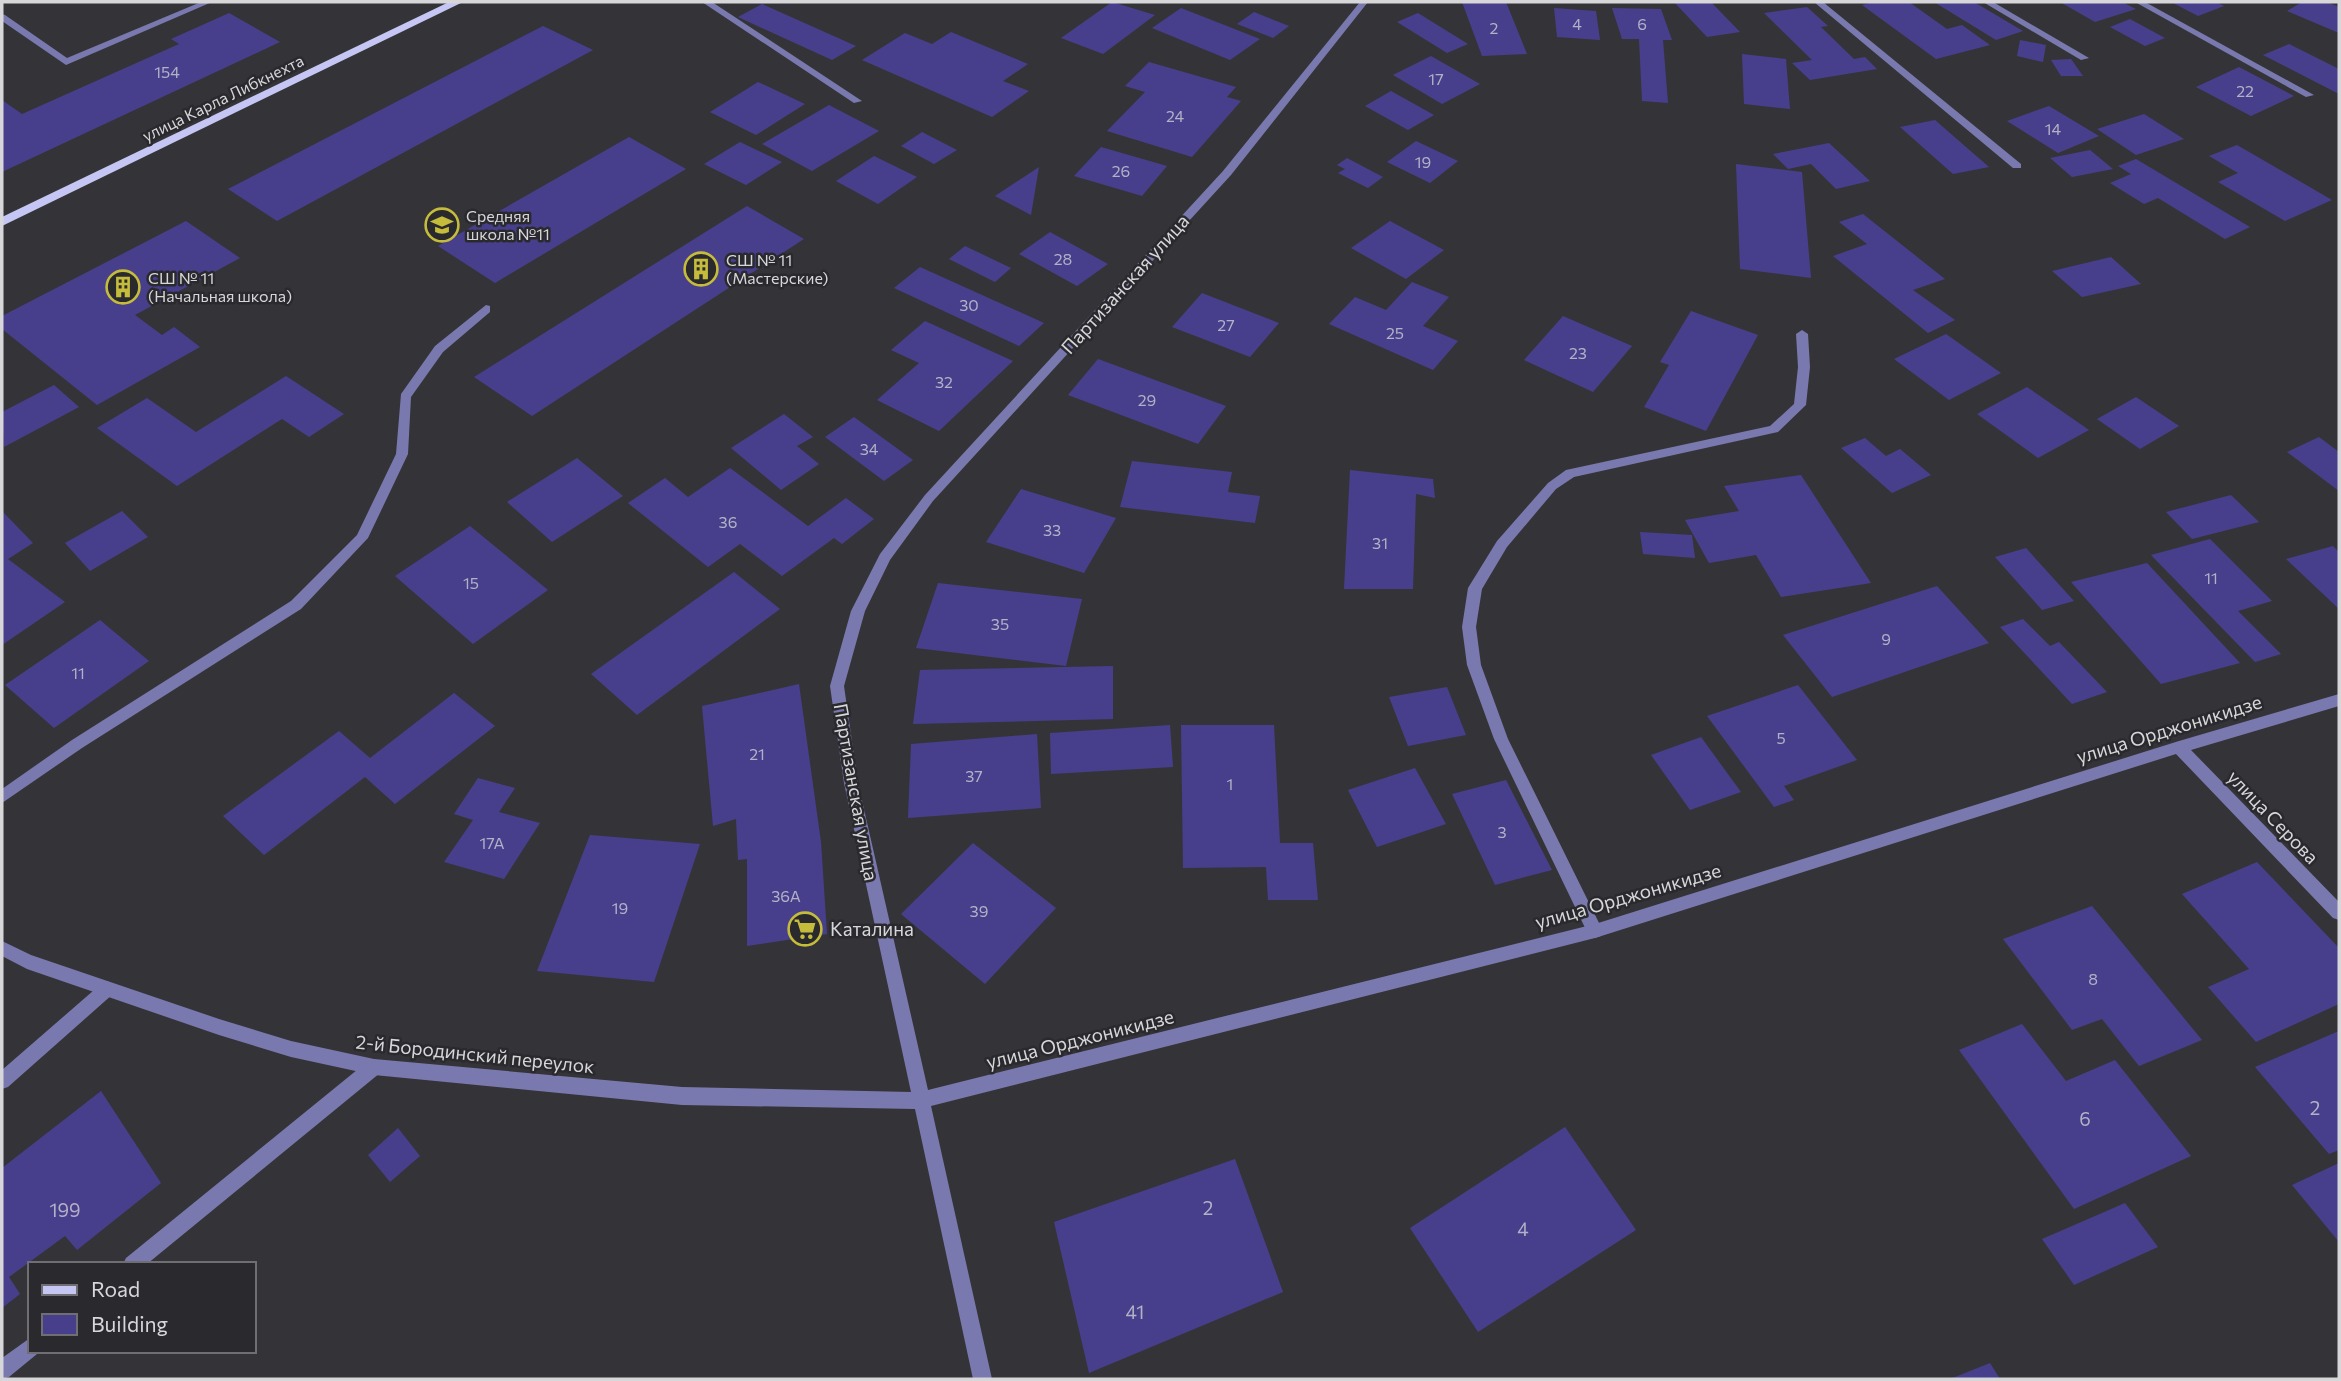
<svg xmlns="http://www.w3.org/2000/svg" width="2341" height="1381" font-family="Commissioner,sans-serif">
  <rect width="100%" height="100%" fill="#343438"/>
  <path fill="#473f8c" d="M1112,2L1155,15L1103,54L1061,38Z
    M1462,2H1506L1527,54L1482,56Z
    M1674,2H1711L1740,32L1707,37Z
    M1874,2H1909L1947,29L1962,25L1990,45L1936,59L1862,5Z
    M1934,2H1974L2023,31L1996,40Z
    M2060,2H2122L2136,9L2095,22Z
    M2171,2H2216L2224,6L2198,16Z
    M2302,2H2327L2339,7V33L2287,11Z
    M762,4L856,46L832,60L738,17Z
    M1807,7L1828,26L1821,27L1854,59L1865,57L1877,69L1810,80L1792,63L1812,60L1764,13Z
    M1181,8L1260,39L1230,60L1152,28Z
    M1554,8L1596,11L1600,40L1557,37Z
    M1612,8L1661,9L1672,40H1663L1668,103L1642,101L1639,39H1622Z
    M1254,12L1289,26L1273,38L1237,24Z
    M229,13L280,42L2,172V100L22,114L179,44L171,39Z
    M1418,13L1468,44L1447,53L1397,22Z
    M2130,19L2165,38L2145,46L2110,27Z
    M543,26L593,50L277,221L228,189Z
    M951,32L1028,64L1003,81L1029,91L992,117L862,60L905,33L932,44Z
    M2020,40L2046,45L2043,62L2017,56Z
    M2289,44L2339,69V94L2263,55Z
    M1742,54L1786,59L1790,109L1744,104Z
    M1431,56L1480,84L1442,104L1393,75Z
    M2071,59L2083,76H2061L2051,60Z
    M1149,62L1236,87L1227,97L1241,101L1192,157L1107,131L1145,92L1125,86Z
    M2239,67L2294,96L2251,116L2196,87Z
    M758,82L805,104L756,135L710,112Z
    M1391,91L1434,115L1408,130L1365,106Z
    M829,105L879,131L812,171L762,144Z
    M2049,106L2099,136L2058,153L2007,121Z
    M2144,114L2184,139L2136,155L2097,129Z
    M1935,120L1989,167L1953,174L1900,127Z
    M922,132L957,150L934,164L901,146Z
    M629,137L686,169L495,283L438,246Z
    M1416,141L1458,161L1430,183L1387,162Z
    M740,142L782,162L746,185L704,164Z
    M1829,143L1870,181L1836,189L1811,164L1788,169L1773,154Z
    M2237,145L2332,200L2285,221L2218,182L2238,173L2209,156Z
    M1101,147L1167,166L1142,196L1074,176Z
    M2090,150L2113,169L2072,177L2050,158Z
    M874,156L917,177L878,204L836,181Z
    M1347,158L1383,177L1368,188L1338,173L1345,169L1337,165Z
    M2136,159L2250,227L2225,239L2158,198L2144,204L2110,183L2131,174L2118,166Z
    M1736,164L1802,172L1811,278L1740,269Z
    M1039,167L1031,215L995,196Z
    M747,206L804,239L532,416L474,377Z
    M1863,214L1945,279L1913,290L1955,320L1928,333L1833,256L1867,244L1839,222Z
    M186,221L240,258L135,315L162,335L174,327L200,347L97,405L2,329V316Z
    M1390,221L1444,250L1406,279L1351,248Z
    M1050,232L1108,264L1077,286L1019,254Z
    M965,246L1011,268L995,282L949,259Z
    M2111,257L2141,284L2082,297L2052,271Z
    M920,267L1044,323L1019,346L894,288Z
    M1412,282L1449,297L1423,326L1458,341L1433,370L1329,324L1355,297L1386,310Z
    M1202,293L1279,323L1250,357L1172,327Z
    M1691,311L1758,335L1706,431L1644,407L1669,365L1660,362Z
    M1563,316L1632,346L1593,392L1524,360Z
    M925,321L1013,361L939,431L877,400L919,363L891,350Z
    M1946,334L2001,373L1949,400L1894,359Z
    M1098,359L1226,406L1198,444L1068,395Z
    M286,376L344,414L309,437L282,419L177,486L97,428L147,398L196,432Z
    M54,385L79,407L4,447L2,412Z
    M2027,387L2089,430L2038,458L1977,414Z
    M2136,397L2179,426L2140,449L2097,419Z
    M784,414L813,437L797,446L819,464L781,490L731,448Z
    M854,417L913,460L884,481L825,437Z
    M2319,437L2339,452V491L2287,452Z
    M1865,438L1886,456L1900,449L1931,475L1892,493L1841,448Z
    M577,458L623,496L552,542L507,502Z
    M1132,461L1232,472L1228,492L1260,496L1255,523L1120,507Z
    M730,468L808,526L846,498L874,519L842,544L834,538L782,576L740,544L708,567L628,503L665,478L688,497Z
    M1350,470L1433,479L1435,498L1416,494L1413,589H1344Z
    M1801,475L1871,583L1781,597L1756,555L1709,563L1685,520L1739,511L1724,486Z
    M1021,489L1116,518L1084,573L986,542Z
    M2231,495L2259,522L2192,539L2166,512Z
    M2,511L33,543L8,559L65,602L2,645Z
    M122,511L148,537L90,571L65,543Z
    M470,526L548,590L473,644L395,576Z
    M1640,532L1692,535L1695,558L1643,554Z
    M2210,539L2272,601L2238,611L2281,654L2255,662L2151,555Z
    M2333,546L2339,552V609L2286,559Z
    M2026,548L2074,601L2042,610L1995,557Z
    M2147,563L2240,663L2161,684L2071,582Z
    M734,572L780,609L637,715L591,674Z
    M938,583L1082,599L1066,666L916,648Z
    M1937,586L1989,643L1832,697L1783,635Z
    M2023,619L2050,646L2059,642L2107,692L2072,704L2000,627Z
    M100,620L149,661L54,728L5,685Z
    M1113,666V719L913,724L920,670Z
    M799,684L821,842L827,934L747,946V859L738,860L736,819L713,826L702,706Z
    M1798,685L1857,760L1784,786L1794,800L1774,807L1707,716Z
    M1447,687L1466,735L1408,746L1389,697Z
    M454,693L495,726L395,804L365,777L264,855L223,816L339,731L370,758Z
    M1170,725L1173,767L1051,774L1050,733Z
    M1181,725H1274L1280,843H1313L1318,900H1268L1266,867L1183,868Z
    M1037,734L1041,808L908,818L911,744Z
    M1701,737L1741,792L1690,810L1651,755Z
    M1415,768L1446,824L1377,847L1348,790Z
    M478,778L515,788L499,812L540,823L504,879L444,862L473,820L454,814Z
    M1506,780L1552,870L1495,885L1452,794Z
    M590,835L700,844L654,982L537,971Z
    M973,843L1056,908L985,984L901,914Z
    M2257,862L2339,948V1004L2256,1042L2208,987L2249,969L2182,894Z
    M2092,906L2202,1040L2139,1066L2102,1019L2072,1030L2003,939Z
    M2022,1024L2066,1081L2115,1060L2191,1156L2074,1209L1959,1050Z
    M2339,1031V1150L2329,1154L2255,1067Z
    M101,1091L161,1183L77,1250L65,1236L9,1277L20,1294L2,1308V1168Z
    M1565,1127L1636,1230L1478,1332L1410,1228Z
    M398,1128L420,1156L390,1182L368,1155Z
    M1235,1159L1283,1292L1089,1373L1054,1222Z
    M2339,1163V1242L2292,1185Z
    M2125,1203L2158,1247L2074,1285L2042,1239Z
    M1990,1363L2000,1379H1950Z"/>
  <g fill="none" stroke-linecap="round" stroke-linejoin="round">
    <path fill="#7a79af" fill-rule="evenodd" d="M201,2H212L66,65L2,21V14L5,15L67,58Z
      M702,2H712L862,101L854,103Z
      M1814,2H1823L2021,164V168H2013Z
      M1983,2H1993L2089,58L2081,60Z
      M2135,2H2145L2314,95L2306,97Z
      M486,305L490,306V312L443,352L411,397L408,454L368,538L301,609L82,748L2,803V789L72,740L291,601L357,535L396,454L401,394L435,346Z
      M1802,330L1808,334L1810,367L1806,405L1778,432L1574,477L1556,489L1507,547L1482,589L1476,627L1481,665L1508,739L1603,931L1601,936L1595,938L1589,936L1494,739L1467,665L1462,627L1468,588L1497,541L1548,483L1566,470L1770,426L1794,404L1798,367L1796,334Z
      M107,981L113,984L115,989L113,994L8,1087L2,1089V1070L101,984Z
      M374,1059L380,1061L382,1067L380,1073L147,1264H123L126,1258L368,1061Z
      M30,1338V1351H38L37,1354L9,1377L2,1379V1358Z"/>
    <path fill="#7a79af" fill-rule="evenodd" d="M1360,2H1368L1231,175L933,501L890,560L865,611L844,686L858,783L928,1090L1595,924L2179,741L2339,694V706L2191,750L2339,902V920L2333,918L2176,754L1595,938L931,1106L992,1379H973L915,1109L682,1105L374,1075L291,1057L219,1035L27,969L2,956V941L31,955L219,1019L291,1041L374,1059L682,1087L911,1092L844,783L830,686L851,611L880,554L925,495L1223,171Z"/>
    <path fill="#c5c6f3" fill-rule="evenodd" d="M449,2H463L2,226V217Z"/>
  </g>
  <defs>
    <symbol id="school-ring" viewBox="-11 -11 22 22"><circle r="9.5" fill="#2a2a2e" stroke="#c6bc3c" stroke-width="1.5"/><path d="M0-5L7-2L0 1L-7-2ZM-4 1L0 2.5L4 1V4Q0 6-4 4Z" fill="#c6bc3c"/></symbol>
    <symbol id="building-ring" viewBox="-11 -11 22 22"><circle r="9.5" fill="#2a2a2e" stroke="#c6bc3c" stroke-width="1.5"/><path d="M-4-6H4V6H1V3H-1V6H-4ZM-2.5-4.3h1.7v1.8h-1.7ZM.8-4.3h1.7v1.8H.8ZM-2.5-1h1.7V.8h-1.7ZM.8-1h1.7V.8H.8Z" fill="#c6bc3c"/></symbol>
    <symbol id="supermarket-ring" viewBox="-11 -11 22 22"><circle r="9.5" fill="#2a2a2e" stroke="#c6bc3c" stroke-width="1.5"/><path d="M-6-5.5h2.5l.6 2H6L4.5 2H-2.5L-4.4-4H-6ZM-1.5 3.2a1.3 1.3 0 1 0 .1 0ZM3 3.2a1.3 1.3 0 1 0 .1 0Z" fill="#c6bc3c"/></symbol>
  </defs>
  <g fill-rule="evenodd">
    <use href="#school-ring" x="423" y="206" width="38" height="38"/>
    <use href="#building-ring" x="682" y="250" width="38" height="38"/>
    <use href="#building-ring" x="104" y="268" width="38" height="38"/>
    <use href="#supermarket-ring" x="786" y="910" width="38" height="38"/>
  </g>
  <g text-anchor="middle" stroke-width="5" stroke-linejoin="round" paint-order="stroke">
    <g font-size="16" fill="#b3b1c6">
      <text x="1577" y="30">4</text>
      <text x="1642" y="30">6</text>
      <text x="1494" y="34">2</text>
      <text x="167" y="78">154</text>
      <text x="1436" y="85">17</text>
      <text x="2245" y="97">22</text>
      <text x="1175" y="122">24</text>
      <text x="2053" y="135">14</text>
      <text x="1423" y="168">19</text>
      <text x="1121" y="177">26</text>
      <text x="1063" y="265">28</text>
      <text x="969" y="311">30</text>
      <text x="1226" y="331">27</text>
      <text x="1395" y="339">25</text>
      <text x="1578" y="359">23</text>
      <text x="944" y="388">32</text>
      <text x="1147" y="406">29</text>
      <text x="869" y="455">34</text>
      <text x="728" y="528">36</text>
      <text x="1052" y="536">33</text>
      <text x="1380" y="549">31</text>
      <text x="2211" y="584">11</text>
      <text x="471" y="589">15</text>
      <text x="1000" y="630">35</text>
      <text x="1886" y="645">9</text>
      <text x="78" y="679">11</text>
      <text x="1781" y="744">5</text>
      <text x="757" y="760">21</text>
      <text x="974" y="782">37</text>
      <text x="1230" y="790">1</text>
      <text x="1502" y="838">3</text>
      <text x="492" y="849">17А</text>
      <text x="786" y="902">36А</text>
      <text x="620" y="914">19</text>
      <text x="979" y="917">39</text>
      <text x="2093" y="985">8</text>
    </g>
    <g font-size="16" fill="#d7d7da" stroke="#2a2a2e">
      <text transform="translate(223 98) rotate(-26)" y="6">улица Карла Либкнехта</text>
    </g>
    <g font-size="16" fill="#d7d7da" stroke="#2a2a2e" text-anchor="start">
      <text x="466" y="222">Средняя<tspan x="466" dy="18">школа №11</tspan></text>
      <text x="726" y="266">СШ № 11<tspan x="726" dy="18">(Мастерские)</tspan></text>
      <text x="148" y="284">СШ № 11<tspan x="148" dy="18">(Начальная школа)</tspan></text>
    </g>
    <g font-size="19" fill="#d7d7da" stroke="#2a2a2e">
      <text transform="translate(1125 284) rotate(-48)" y="7">Партизанская улица</text>
      <text transform="translate(2169 729) rotate(-17)" y="7">улица Орджоникидзе</text>
      <text transform="translate(856 792) rotate(80)" y="7">Партизанская улица</text>
      <text transform="translate(2273 817) rotate(46)" y="7">улица Серова</text>
      <text transform="translate(1628 896) rotate(-16)" y="7">улица Орджоникидзе</text>
      <text transform="translate(1080 1039) rotate(-14)" y="7">улица Орджоникидзе</text>
      <text transform="translate(475 1054) rotate(6)" y="7">2-й Бородинский переулок</text>
    </g>
    <g font-size="19" fill="#d7d7da" stroke="#2a2a2e" text-anchor="start">
      <text x="830" y="936">Каталина</text>
    </g>
    <g font-size="19" fill="#b3b1c6">
      <text x="2315" y="1115">2</text>
      <text x="2085" y="1126">6</text>
      <text x="1208" y="1215">2</text>
      <text x="65" y="1217">199</text>
      <text x="1523" y="1236">4</text>
      <text x="1135" y="1319">41</text>
    </g>
  </g>
  <rect width="2341" height="1381" fill="none" stroke="#d7d7da" stroke-width="7"/>
  <rect x="28" y="1262" width="228" height="91" fill="#2a2a2e" stroke="#6f6f73" stroke-width="2"/>
  <rect x="42" y="1285" width="35" height="10" fill="#c5c6f3" stroke="#6f6f73" stroke-width="2"/>
  <text x="91" y="1297" font-size="21" fill="#d7d7da">Road</text>
  <rect x="42" y="1314" width="35" height="21" fill="#473f8c" stroke="#6f6f73" stroke-width="2"/>
  <text x="91" y="1332" font-size="21" fill="#d7d7da">Building</text>
</svg>
